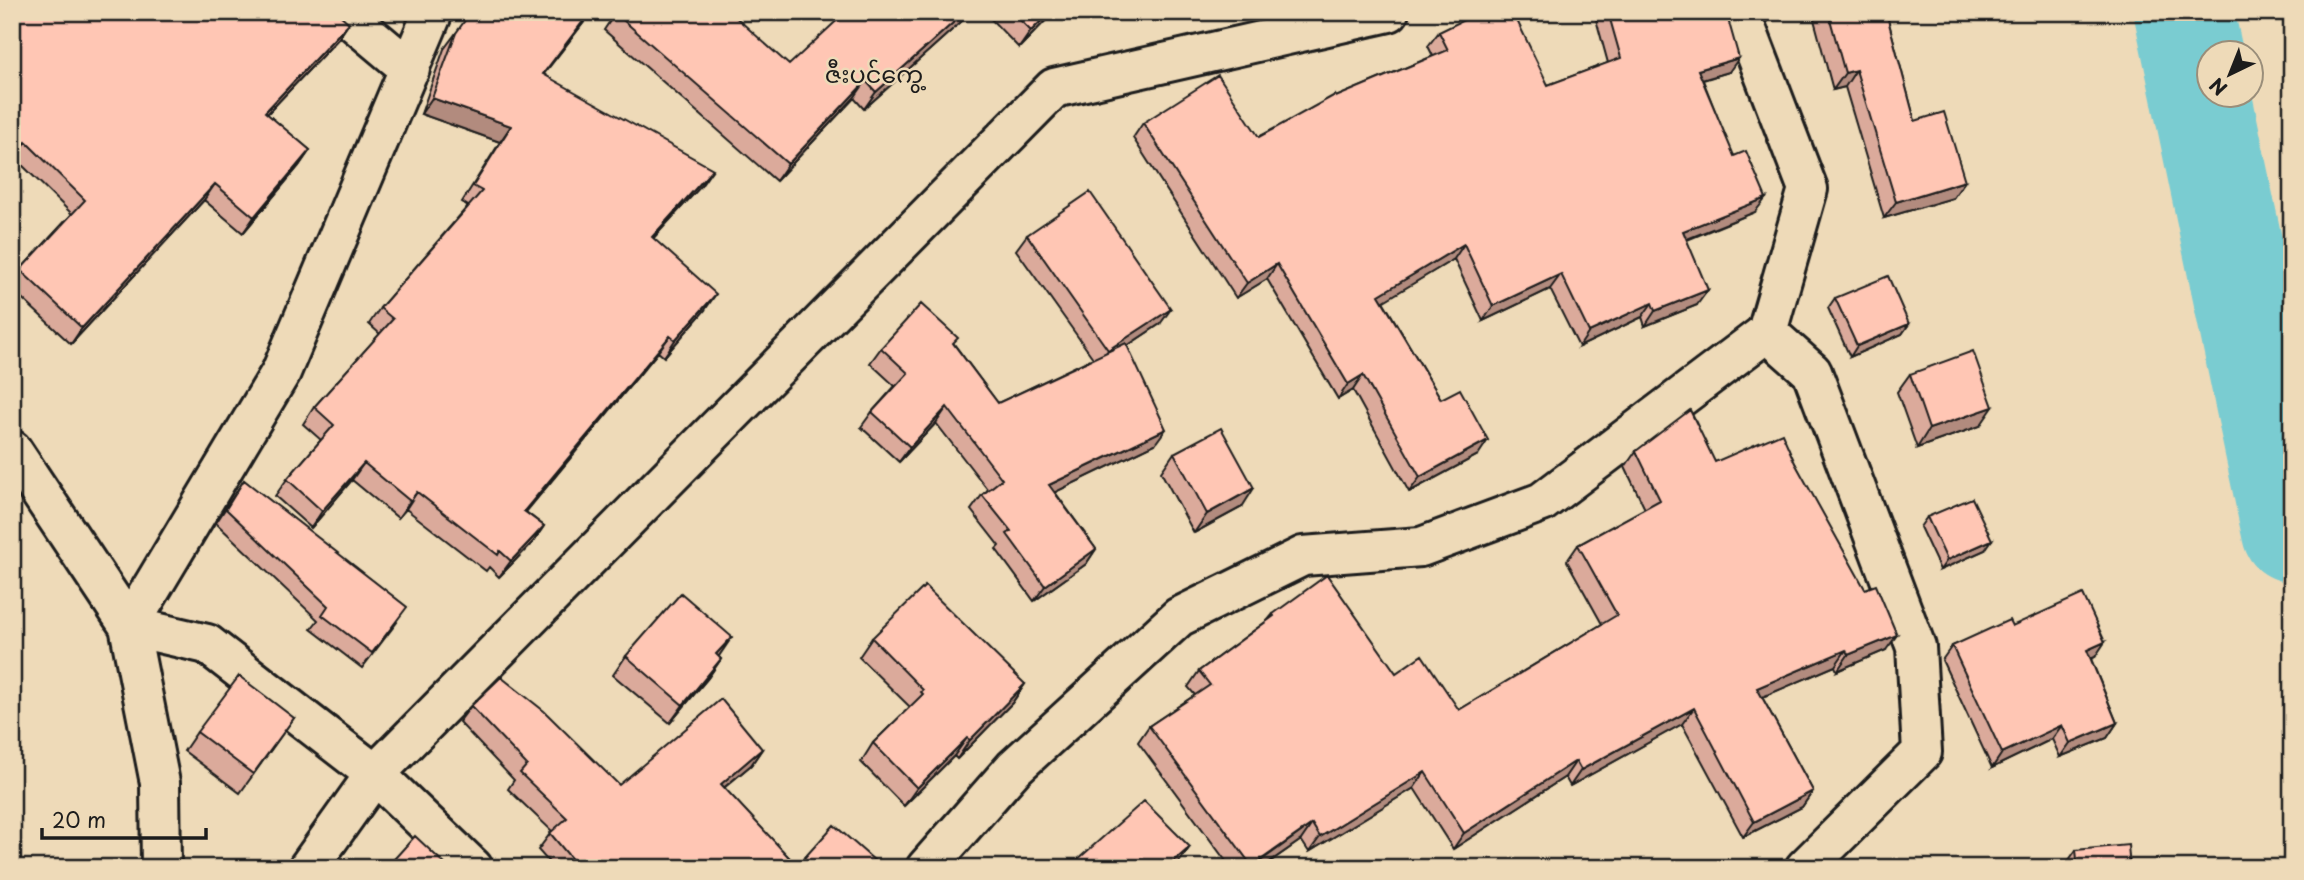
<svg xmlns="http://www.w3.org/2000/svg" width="2304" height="880" font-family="'Playpen Sans','Noto Sans Myanmar',sans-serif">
  <rect width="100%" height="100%" fill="#eedab8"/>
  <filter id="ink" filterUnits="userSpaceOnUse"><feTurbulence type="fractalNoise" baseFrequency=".0143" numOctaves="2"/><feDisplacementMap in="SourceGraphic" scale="14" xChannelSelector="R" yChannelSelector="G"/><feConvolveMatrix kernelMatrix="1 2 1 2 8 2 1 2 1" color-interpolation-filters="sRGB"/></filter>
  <g filter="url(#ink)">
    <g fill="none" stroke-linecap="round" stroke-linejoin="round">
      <path stroke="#7accd1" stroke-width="100" d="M2184,12L2292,532"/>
      <defs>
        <path id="minor" d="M342,12L410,69
          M433,12L281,372L129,626L207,644L375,774L473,868
          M1767,332L1812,372L1916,647L1922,752L1805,868
          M12,450L129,626L160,783L161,868
          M308,868L375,774L1054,88L1389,12
          M926,868L1014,768L1179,617L1303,556L1421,547L1542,502L1767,332L1808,189L1740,12"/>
      </defs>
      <use href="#minor" stroke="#1c1c1c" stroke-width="44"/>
      <use href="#minor" stroke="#eedab8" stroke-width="38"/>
    </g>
    <path fill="#dbaa9b" stroke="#1c1c1c" stroke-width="2" d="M592,12L544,74L701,186L653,238L705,310L664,357L658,352L526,512L544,526L533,542L499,577L489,567L486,571L406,509L398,518L352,480L311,528L275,496L287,479L321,440L303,424L314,407L380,334L369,324L380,308L468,206L462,202L500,142L421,114L444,49L456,33Z
      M616,12L789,65L972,12L864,109L854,98L776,181L604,30Z
      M984,12H1054L1019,48Z
      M1594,12H1726L1729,72L1703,80L1755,212L1687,240L1697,305L1645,326L1642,317L1579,347L1550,289L1483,321L1454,259L1383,301L1441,399L1478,455L1409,492L1353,390L1338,399L1267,279L1236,298L1133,138L1143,123L1259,137L1336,97L1433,56L1428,46L1439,32L1548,85L1608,63Z
      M1812,12H1886L1915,121L1965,181L1953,198L1884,218L1845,87L1833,90Z
      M12,23H349L338,39L267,114L310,150L299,166L243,233L204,200L71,344L12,289V281L20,270L72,214L15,158Z
      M1027,235L1160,324L1127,346L1155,444L1055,492L1096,549L1086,564L1034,601L996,549L999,546L971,510L982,495L988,490L936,423L899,462L861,427L872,412L895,386L870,363L881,348L954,344L998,403L1093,358L1016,250Z
      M1835,298L1909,324L1902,334L1850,357L1828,308Z
      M1910,374L1980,426L1917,448L1897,392Z
      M1636,451L1715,462L1795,463L1886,650L1837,671L1835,666L1762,697L1813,791L1802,807L1743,837L1682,724L1570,786L1565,777L1453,849L1414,788L1309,852L1301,840L1261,868H1231L1138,742L1149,726L1195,695L1188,687L1199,671L1268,620L1273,614L1396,673L1459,710L1602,624L1567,561L1578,545L1645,509L1625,467Z
      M1174,453L1242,507L1194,533L1161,472Z
      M244,480L397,622L362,668L311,629L318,620L216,523Z
      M1927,517L1985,550L1940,570L1920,527Z
      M2012,626L2095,657L2091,659L2117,723L2107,738L2060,757L2052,739L1992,768L1942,660L1952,646Z
      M872,638L1025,684L1012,703L957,759L954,756L904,806L861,762L873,743L910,707L859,657Z
      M626,656H718L721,659L708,678L670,723L613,675Z
      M471,706L619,785L762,749L751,765L724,788L797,866L883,868H554L538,850L552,831L508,789L514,780L459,722Z
      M294,718L240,793L184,751L197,732Z
      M2076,850L2130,868H2070L2069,860Z"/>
    <path fill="#b28b7e" stroke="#1c1c1c" stroke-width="2" d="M590,12H592L531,90L543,74Z
      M965,12H972L864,109L876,92Z
      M1050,12H1054L1019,48L1031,31Z
      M349,23L338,39L254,128L265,112Z
      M1739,58L1729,72L1688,84L1698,70Z
      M1856,70L1845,87L1833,90L1845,73Z
      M866,81L854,98L776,181L788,164Z
      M432,98L511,126L500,142L421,114Z
      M26,142L15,158L12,161V156Z
      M310,150L299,166L243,233L254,217Z
      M713,169L701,186L640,253L652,237Z
      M1965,181L1953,198L1884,218L1896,202Z
      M215,184L204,200L71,344L82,328Z
      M1766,198L1755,212L1672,245L1683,231Z
      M1464,244L1454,259L1369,310L1379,295Z
      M1277,264L1267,279L1236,298L1247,283Z
      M1561,274L1550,289L1483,321L1493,306Z
      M1708,290L1697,305L1645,326L1655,311Z
      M716,294L705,310L664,357L675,340Z
      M1652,303L1642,317L1579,347L1589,332Z
      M1171,309L1160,324L1098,365L1108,350Z
      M1909,324L1902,334L1850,357L1857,346Z
      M670,336L658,352L513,527L524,511Z
      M1363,375L1353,390L1338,399L1348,384Z
      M947,407L936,423L899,462L910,447Z
      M1993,407L1980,426L1917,448L1929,429Z
      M1166,429L1155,444L1039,500L1049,485Z
      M1488,440L1478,455L1409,492L1420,477Z
      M364,463L352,480L311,528L322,511Z
      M1254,488L1242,507L1194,533L1207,514Z
      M417,492L406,509L398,518L410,501Z
      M544,526L533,542L499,577L511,561Z
      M1992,540L1985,550L1940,570L1947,560Z
      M1096,549L1086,564L1034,601L1045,586Z
      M1897,635L1886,650L1837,671L1848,655Z
      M732,637L719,656L703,673L716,654Z
      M2105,642L2095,657L2077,665L2087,650Z
      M1846,650L1835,666L1746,704L1757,688Z
      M721,659L708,678L670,723L683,705Z
      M1025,684L1012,703L957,759L970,740Z
      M1694,708L1682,724L1570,786L1581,770Z
      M2117,723L2107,738L2060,757L2070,743Z
      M2062,725L2052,739L1992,768L2002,753Z
      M967,738L954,756L904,806L917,788Z
      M762,749L751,765L709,800L721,784Z
      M1576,761L1565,777L1453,849L1464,833Z
      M1425,772L1414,788L1309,852L1320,837Z
      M1813,791L1802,807L1743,837L1754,822Z
      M1312,824L1301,840L1261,868H1251Z
      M1190,847L1177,865L1174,868H1166Z"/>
    <path fill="#ffc6b4" stroke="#1c1c1c" stroke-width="2" d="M22,12H337L349,23L265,112L310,150L254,217L215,184L82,328L20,270L85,200L26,142L12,156V23Z
      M471,12H590L543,74L713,169L652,237L716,294L675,340L670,336L524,511L544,526L511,561L500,551L498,555L417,492L410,501L364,463L322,511L287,479L334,425L314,407L393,319L380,308L482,191L473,186L511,126L432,98L456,33Z
      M730,12L789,65L846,12H965L876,92L866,81L788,164L615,13Z
      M1012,12H1050L1031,31Z
      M1480,12H1513L1548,85L1621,58L1608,12H1726L1739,58L1698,70L1734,156L1746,151L1766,198L1683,231L1708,290L1655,311L1652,303L1589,332L1561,274L1493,306L1464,244L1379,295L1441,399L1460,389L1488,440L1420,477L1363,375L1348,384L1277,264L1247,283L1143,123L1218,75L1259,137L1335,95L1336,97L1448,50L1439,32Z
      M1828,12H1886L1915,121L1944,112L1965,181L1896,202L1856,70L1845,73Z
      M1090,192L1171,309L1108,350L1027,235Z
      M1888,276L1909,324L1857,346L1835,298Z
      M921,304L958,338L953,343L998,403L1126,343L1166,429L1049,485L1096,549L1045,586L1007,534L1011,531L982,495L1002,479L947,407L910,447L872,412L908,373L881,348Z
      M1973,351L1993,407L1929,429L1910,374Z
      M1690,410L1715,462L1782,433L1795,463L1865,589L1876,585L1897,635L1848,655L1846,650L1757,688L1813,791L1754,822L1694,708L1581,770L1576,761L1464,833L1425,772L1320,837L1312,824L1252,866L1149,726L1210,685L1199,671L1274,616L1273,614L1327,575L1396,673L1422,655L1459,710L1617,615L1578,545L1660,500L1636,451Z
      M1221,428L1254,488L1207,514L1174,453Z
      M244,480L407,607L372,653L322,615L328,606L226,509Z
      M1972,498L1992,540L1947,560L1927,517Z
      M925,586L1025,684L970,740L967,738L917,788L873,743L923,694L921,692L923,690L872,638Z
      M681,593L732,637L716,654L721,659L683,705L626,656Z
      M2083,594L2105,642L2087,650L2117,723L2070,743L2062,725L2002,753L1952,646L2009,620L2012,626Z
      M239,676L294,718L253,774L197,732Z
      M501,677L544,711L619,785L721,699L762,749L721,784L797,866L834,825L883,868H579L550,833L567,818L520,773L527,765L471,706Z
      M1144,801L1190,847L1166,868H1068Z
      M415,836L449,868H386Z
      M2128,845L2130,868H2078L2076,850Z"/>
  </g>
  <g text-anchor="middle" stroke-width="5" stroke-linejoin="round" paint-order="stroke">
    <g font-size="24" fill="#1c1c1c" stroke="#eedab8">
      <text x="874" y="83">ဇီးပင်ကွေ့</text>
    </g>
  </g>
  <rect width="2304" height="880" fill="none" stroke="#eedab8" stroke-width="42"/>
  <rect x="21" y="21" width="2262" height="838" fill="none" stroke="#1c1c1c" stroke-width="2.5" filter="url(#ink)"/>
  <g transform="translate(2230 74) rotate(223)"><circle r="33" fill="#eedab8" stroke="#9a8e7a" stroke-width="2"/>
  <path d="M0-5L12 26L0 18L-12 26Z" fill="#1c1c1c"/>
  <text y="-10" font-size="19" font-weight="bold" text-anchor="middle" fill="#1c1c1c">N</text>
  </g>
  <path d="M42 828v10h164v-10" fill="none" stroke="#1c1c1c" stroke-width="3.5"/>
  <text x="52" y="828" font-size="21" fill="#1c1c1c" stroke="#eedab8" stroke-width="5" paint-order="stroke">20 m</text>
</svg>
